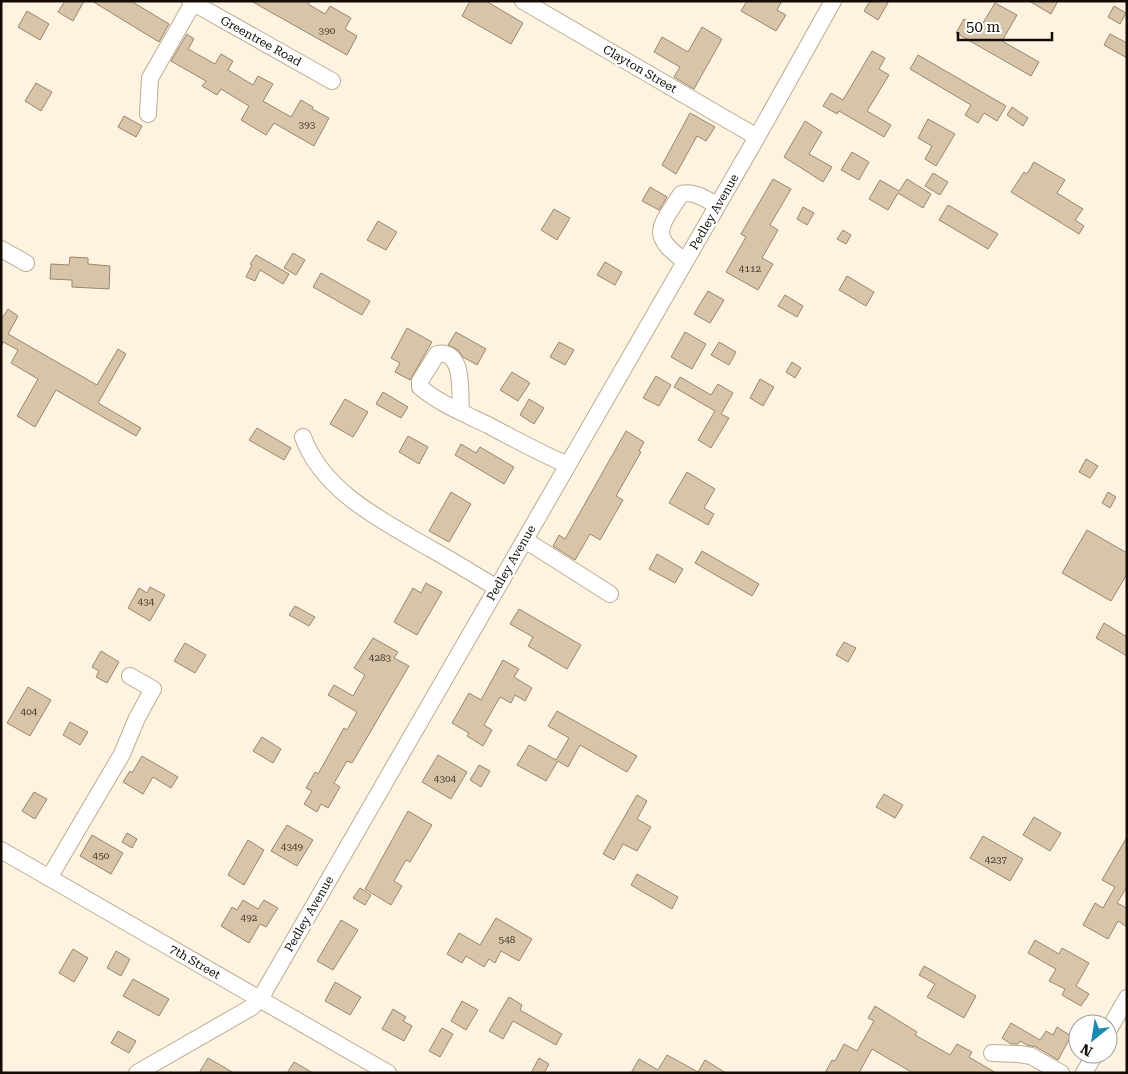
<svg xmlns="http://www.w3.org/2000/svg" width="1128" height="1074" font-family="'Roboto Serif',serif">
  <rect width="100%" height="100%" fill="#fef2e1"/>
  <path fill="#d8c5a9" stroke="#99876d" d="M65,1H84L73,21L58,12Z
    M92,1H131L169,24L159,42Z
    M251,1H310L308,4L325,14L330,6L351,18L345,29L357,36L347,55Z
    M470,1H486L523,23L511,44L462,16Z
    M747,1H782L777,10L786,15L776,31L741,11Z
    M870,1H889L878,20L864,11Z
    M1029,1H1058L1051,14Z
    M995,3L1017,15L1002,41L1039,62L1031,76L956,33L964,19L980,28Z
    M1114,6L1126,13L1120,24L1108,17Z
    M27,11L49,24L40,40L18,27Z
    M702,27L722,39L694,89L674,77L680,67L654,52L662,37L688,52Z
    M187,34L194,39L188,49L215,64L221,54L233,61L228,70L253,85L258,76L273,84L263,101L291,117L301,100L313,107L312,109L329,118L314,146L274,123L266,135L241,120L249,106L221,89L217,95L202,86L206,81L171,61Z
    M1110,34L1127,43V58L1104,45Z
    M872,51L885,58L879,69L889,75L867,111L891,125L884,137L839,111L837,114L823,106L831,93L843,100Z
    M918,55L1006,106L997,121L984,113L978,123L965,115L971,105L910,69Z
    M36,83L52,92L41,111L25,101Z
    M1012,107L1028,118L1023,126L1007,115Z
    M690,113L715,127L706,141L697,136L676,174L662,165Z
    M124,116L142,126L136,137L118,127Z
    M928,119L955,134L936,166L925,159L932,146L918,138Z
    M805,121L822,132L809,154L832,167L823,182L784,157Z
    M852,152L869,162L859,180L841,170Z
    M1034,162L1065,180L1057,193L1083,209L1075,220L1084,226L1079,234L1011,192L1024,172L1027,174Z
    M933,173L948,182L940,195L925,186Z
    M773,179L791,189L770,225L778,230L762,258L773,264L758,290L726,272L746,237L741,234Z
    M907,179L931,194L923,208L898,193L888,210L869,199L880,180L899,191Z
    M650,187L667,197L659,210L642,201Z
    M948,205L998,234L988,249L939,220Z
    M803,207L814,213L807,225L797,219Z
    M554,209L570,218L557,240L541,230Z
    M378,221L397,232L386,250L367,240Z
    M843,230L851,235L846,244L837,239Z
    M293,253L305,260L296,275L284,268Z
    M256,255L289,274L283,284L260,270L255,281L246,277L252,265L250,264Z
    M70,257L88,258V264L110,266L109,289L72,287V280L50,279L51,264L69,265Z
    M605,262L622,272L615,285L597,275Z
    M321,273L370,301L362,315L313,287Z
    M847,276L874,292L866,306L839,290Z
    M708,291L724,300L710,323L694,314Z
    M785,295L803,306L797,317L778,306Z
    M8,309L18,316L8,334L97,385L118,349L126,354L98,403L141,428L136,436L56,390L35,427L17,416L38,379L11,363L18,350L3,342L1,346V320Z
    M407,328L432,342L410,380L395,372L400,363L391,358Z
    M456,332L486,349L477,365L463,357L458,350L448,345Z
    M685,332L706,344L692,369L671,357Z
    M559,342L574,350L565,365L550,357Z
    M719,342L736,352L729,365L711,355Z
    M792,362L801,368L795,378L786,372Z
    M512,372L530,383L518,401L500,390Z
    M656,376L671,385L659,406L643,398Z
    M680,377L711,395L718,384L733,393L721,414L729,418L711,448L698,440L715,411L674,387Z
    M760,379L774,387L763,406L750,398Z
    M383,392L408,407L401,418L376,404Z
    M345,399L368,412L353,437L330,424Z
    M529,399L544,408L534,424L520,415Z
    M257,428L291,448L284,460L249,440Z
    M626,431L644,442L639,451L641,452L616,496L623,500L600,540L590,534L575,560L553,546L559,535L565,539Z
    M408,436L428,447L419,464L399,452Z
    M461,444L476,453L480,447L514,467L504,484L455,455Z
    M1086,459L1098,466L1090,478L1079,472Z
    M687,472L715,489L704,508L714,514L708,525L669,503Z
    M451,492L471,504L449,542L429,531Z
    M1108,492L1116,497L1110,508L1102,503Z
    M1087,530L1127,553V574L1111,601L1062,573Z
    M702,551L759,584L752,596L695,563Z
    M657,554L683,569L675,583L649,569Z
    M426,583L442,592L417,635L394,622L413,588L421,593Z
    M150,587L165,595L150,621L128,608L139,588L147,593Z
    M295,606L315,617L309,626L289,615Z
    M519,609L581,645L567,669L528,646L533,637L510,624Z
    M1104,623L1127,637V656L1096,638Z
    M373,638L398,652L394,658L409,666L352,763L347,761L334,783L340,787L328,808L321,804L317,812L304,804L312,791L306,788L315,772L318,774L344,728L347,730L357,712L328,695L334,685L353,696L365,675L354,668Z
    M844,642L856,648L848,662L836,655Z
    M185,643L206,655L195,673L174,661Z
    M101,651L119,662L107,683L96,677L99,671L92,667Z
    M503,660L519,669L514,677L532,688L525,701L515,695L511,703L500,697L484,725L492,730L483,746L467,736L469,733L452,723L469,693L481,700Z
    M28,687L51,700L30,736L7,723Z
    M557,711L637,756L627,772L580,745L568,767L558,761L546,781L517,765L529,745L556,760L569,738L548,726Z
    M70,722L88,732L80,745L63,735Z
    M262,737L281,749L273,763L253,751Z
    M438,755L467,772L451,799L422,782Z
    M142,756L178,777L171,788L153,777L143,794L123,782L130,771L132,773Z
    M479,765L490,771L481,787L470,780Z
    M34,792L47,799L35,819L22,811Z
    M884,794L903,805L895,818L876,807Z
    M637,795L647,801L637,819L651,827L637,851L623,844L614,860L603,854Z
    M408,811L432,825L410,862L406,860L394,881L402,886L391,905L365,889Z
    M1034,817L1061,833L1050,851L1023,835Z
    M287,825L313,840L297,866L271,851Z
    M127,833L137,839L132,848L122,842Z
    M92,835L123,853L111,874L80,856Z
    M983,836L1023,859L1010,881L970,858Z
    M1127,837V887L1117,903L1127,908V927L1118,921L1108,939L1083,925L1095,903L1103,908L1115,887L1102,880Z
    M248,840L264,850L244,885L228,875Z
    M637,874L678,897L672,909L631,885Z
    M360,888L371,895L365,905L353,898Z
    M243,900L258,909L264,900L278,908L266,927L260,924L249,943L221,926L232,907L237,910Z
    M496,918L532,939L519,961L501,951L495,963L489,959L484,967L466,956L462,963L447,954L459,933L480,945Z
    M341,920L358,930L333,970L317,961Z
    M1035,940L1059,954L1062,948L1089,963L1076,986L1089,994L1081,1006L1062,995L1065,989L1049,981L1056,969L1028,953Z
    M73,949L88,958L74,982L59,973Z
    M116,951L130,959L121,976L107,968Z
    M924,966L976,996L964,1018L927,997L935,984L919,975Z
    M133,979L169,999L159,1016L123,996Z
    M335,982L361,997L350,1015L325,1001Z
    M509,997L522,1005L520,1010L562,1034L556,1045L513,1021L503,1039L489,1031Z
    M462,1001L478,1010L466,1030L451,1021Z
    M875,1006L917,1032L915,1035L950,1055L957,1044L972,1052L969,1057L996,1073H913L872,1049L859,1073H825L832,1060L835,1061L844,1044L857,1051L874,1021L868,1018Z
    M393,1009L406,1017L403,1021L412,1026L404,1041L382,1029Z
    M1011,1023L1040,1040L1046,1031L1053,1035L1057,1027L1071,1036L1058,1060L1036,1047L1027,1045L1020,1041L1018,1044H1011L1002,1038Z
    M442,1028L453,1034L440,1057L429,1051Z
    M118,1031L136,1041L129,1053L111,1043Z
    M667,1055L698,1072L705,1060L726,1073H631L639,1059L658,1070Z
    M208,1058L234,1073H199Z
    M539,1058L549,1064L544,1073H531Z
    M294,1062L313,1073H287Z"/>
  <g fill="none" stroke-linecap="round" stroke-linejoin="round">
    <defs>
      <path id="minor" d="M190,1L332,81
        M523,1L757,137
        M148,114L150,78L193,3
        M1,249L26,263
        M685,261C648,235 660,227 681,194C695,191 705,199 717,205
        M461,412C459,396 466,349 437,354L420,381V387C440,404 465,414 488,425C514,439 540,453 568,465
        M303,437C323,492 383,521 431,549C453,561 475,575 497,588
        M525,540L610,594
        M1,850L388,1073
        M49,878L122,754L137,718L153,689L130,676
        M1108,1031L1127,998
        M992,1053L1019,1054L1031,1056L1061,1073
        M137,1073L252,1007L260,999L757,137L833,1
        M1084,1073L1095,1054"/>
    </defs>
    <use href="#minor" stroke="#beab90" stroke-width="18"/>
    <use href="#minor" stroke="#fff" stroke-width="16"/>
  </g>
  <g text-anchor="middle" stroke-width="4.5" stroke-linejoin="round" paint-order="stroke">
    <g font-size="10" fill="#443a2d">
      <text x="327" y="34">390</text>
      <text x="307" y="128">393</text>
      <text x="750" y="272">4112</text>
      <text x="146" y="605">434</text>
      <text x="380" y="661">4283</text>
      <text x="29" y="715">404</text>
      <text x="445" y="782">4304</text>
      <text x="292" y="850">4349</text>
      <text x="101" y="859">450</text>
      <text x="996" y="863">4237</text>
      <text x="249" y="921">492</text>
      <text x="507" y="943">548</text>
    </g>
    <g font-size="12" fill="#120c04" stroke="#fff">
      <text transform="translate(261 41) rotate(29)" y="4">Greentree Road</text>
      <text transform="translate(640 69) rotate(30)" y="4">Clayton Street</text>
      <text transform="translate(714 212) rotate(-60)" y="4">Pedley Avenue</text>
      <text transform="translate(511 563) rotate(-60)" y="4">Pedley Avenue</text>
      <text transform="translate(309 914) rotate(-60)" y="4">Pedley Avenue</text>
      <text transform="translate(195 962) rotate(30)" y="4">7th Street</text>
    </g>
  </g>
  <rect width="1128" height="1074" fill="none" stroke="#120c04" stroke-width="5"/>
  <g transform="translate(1093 1039) rotate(210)"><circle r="24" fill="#ffffff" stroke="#a09e9b"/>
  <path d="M0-4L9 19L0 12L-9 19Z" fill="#1b8ab0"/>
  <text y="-8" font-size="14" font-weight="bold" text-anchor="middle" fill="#120c04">N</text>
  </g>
  <path d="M958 32v8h94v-8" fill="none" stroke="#120c04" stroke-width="2.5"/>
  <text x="966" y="32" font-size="15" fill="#120c04" stroke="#ffffff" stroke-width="4" paint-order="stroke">50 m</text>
</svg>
